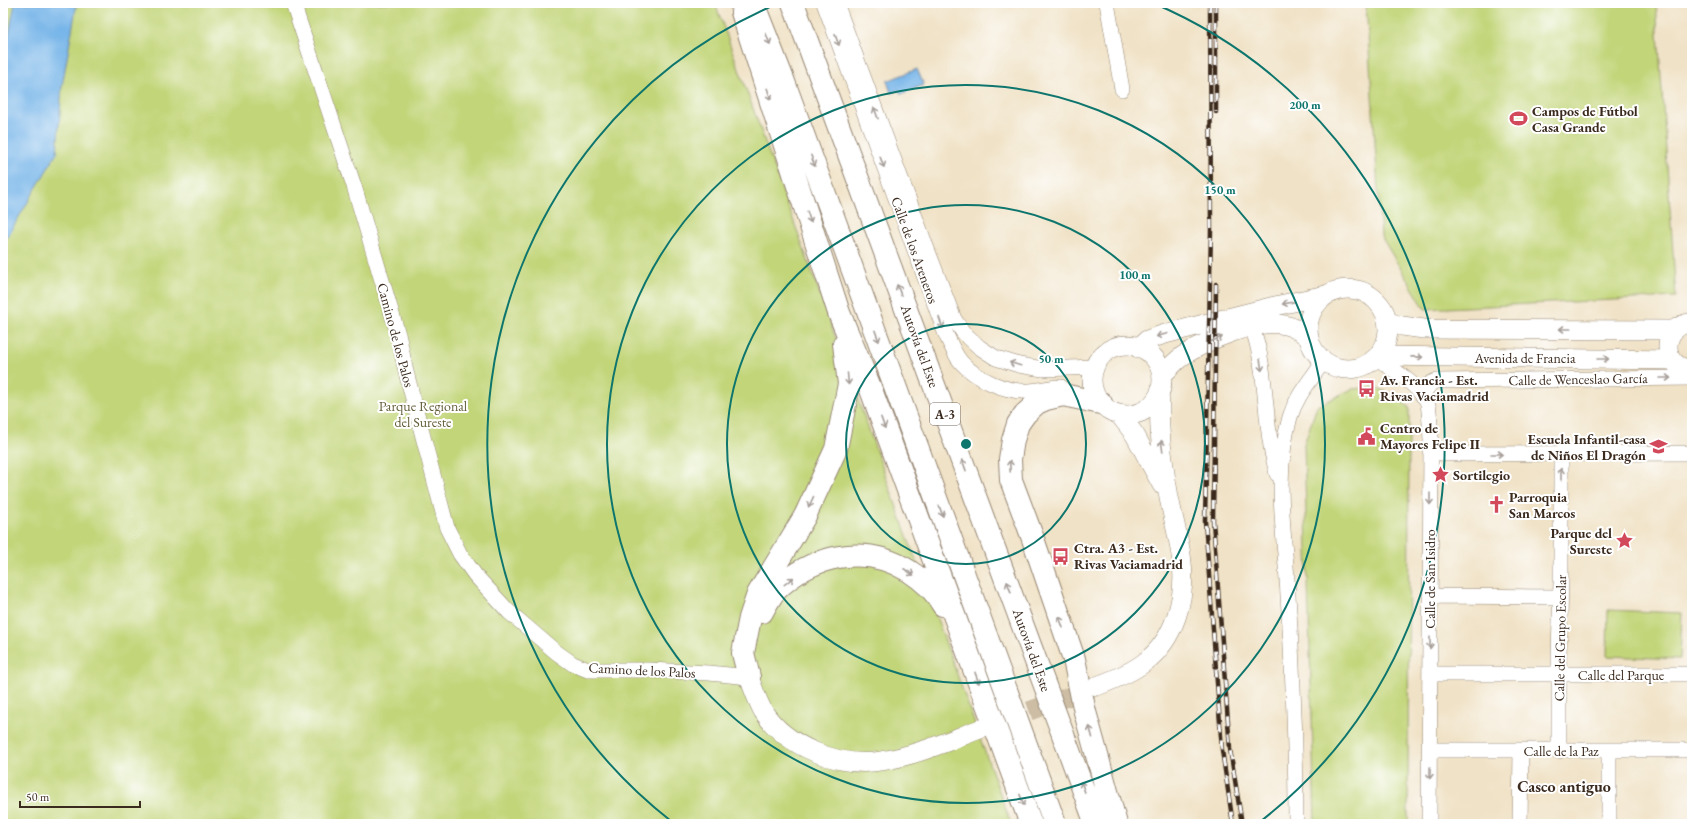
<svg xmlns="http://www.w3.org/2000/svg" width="1695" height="827" font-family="'EB Garamond',serif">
  <rect width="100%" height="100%" fill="#fff"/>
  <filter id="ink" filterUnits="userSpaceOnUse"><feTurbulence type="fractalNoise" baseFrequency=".025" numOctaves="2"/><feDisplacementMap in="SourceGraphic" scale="8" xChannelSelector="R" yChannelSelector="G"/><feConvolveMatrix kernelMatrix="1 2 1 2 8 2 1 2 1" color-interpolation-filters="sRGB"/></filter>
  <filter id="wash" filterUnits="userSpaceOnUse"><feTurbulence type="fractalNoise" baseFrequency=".012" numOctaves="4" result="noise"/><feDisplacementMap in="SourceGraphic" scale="16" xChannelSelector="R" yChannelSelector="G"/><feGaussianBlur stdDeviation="0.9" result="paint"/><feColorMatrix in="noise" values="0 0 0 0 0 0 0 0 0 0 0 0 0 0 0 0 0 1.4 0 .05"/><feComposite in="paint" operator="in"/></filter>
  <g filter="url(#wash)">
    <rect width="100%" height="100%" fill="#f0e2c6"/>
    <path fill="#c2d579" stroke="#7e804c" d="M3,3H715L1011,824H3Z
      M1366,3H1656L1676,297L1425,309L1381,236Z
      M1375,387L1389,393L1409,407L1408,824H1315L1304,444L1317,406L1352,389Z
      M1608,610L1682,613L1680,659L1607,656Z"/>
    <path fill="#75b4e8" stroke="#586f83" d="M15,3H77L62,86L57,153L3,244V64Z
      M917,69L924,85L901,94L899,90L891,93L887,81Z"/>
  </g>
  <g filter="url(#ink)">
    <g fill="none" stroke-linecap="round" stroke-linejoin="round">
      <path stroke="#ccbda4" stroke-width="19" stroke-dasharray="19 10" stroke-linecap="butt" d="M1002,721L1095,687"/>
      <defs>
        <path id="minor" d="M293,3L354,186L399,338L406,372L447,528L460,554L475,575L509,612L556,652L573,664L588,670H649L709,673L749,677
          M824,3L945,332C949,341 954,354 961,362C976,379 1007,393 1030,391C1041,390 1051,387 1061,387
          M836,3L927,249L954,319L963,332L979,347L996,358L1019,365L1043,369L1095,367
          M1107,3L1122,89
          M1252,327C1266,365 1264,407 1271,446C1272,455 1275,464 1277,474
          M1377,358C1390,367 1420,387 1427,401C1430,408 1430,430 1431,439L1429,824
          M1422,395L1431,383L1436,381L1692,378
          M1430,451L1446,454L1692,453
          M1430,596L1559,597
          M1430,674H1692
          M1430,750H1692
          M1609,750V824
          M1559,751V655L1561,582V454
          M1296,824C1296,747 1293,671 1288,595C1285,535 1273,476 1290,417C1297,394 1311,381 1323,361
          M1520,824L1521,751"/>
        <path id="tertiary" d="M1308 329a40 40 0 1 1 80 0a40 40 0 1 1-80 0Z
          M1388,322L1402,326L1424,329L1674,330
          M1692,323C1660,324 1660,369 1692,369
          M1092 380a35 35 0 1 1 70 0a35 35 0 1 1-70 0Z
          M1138,348L1147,340L1165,334L1275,306L1326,295
          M1378,356L1671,360
          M1162,375C1169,369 1176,360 1184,355C1208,340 1258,318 1285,325C1294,327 1302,332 1309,338
          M1119,414L1135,435L1162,485
          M749,677C753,688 757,700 763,711C786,747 840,768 881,761C915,756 948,741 980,729
          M1097,686C1113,680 1131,673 1145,662C1175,639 1186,598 1182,563C1180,541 1173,519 1169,497C1165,475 1161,451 1160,428C1159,417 1161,406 1159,395"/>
        <path id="motorway" d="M753,3L784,82L1055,824
          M793,3L1096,824
          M742,12L839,313L870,387L1031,824
          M1101,403L1063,395L1046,399L1037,403L1025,414L1018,424L1013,440L1010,459L1011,480L1032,536L1074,659L1085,712L1116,824
          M762,612C766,605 770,597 775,591C811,555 865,543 909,571C923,580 935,590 943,605
          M749,677L743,653L750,618L758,594L805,516L836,449L849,384L844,344"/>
      </defs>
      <use href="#minor" stroke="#968672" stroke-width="16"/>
      <use href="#tertiary" stroke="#968672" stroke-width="20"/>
      <use href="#motorway" stroke="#968672" stroke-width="24"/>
      <use href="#minor" stroke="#fff" stroke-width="15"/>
      <use href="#tertiary" stroke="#fff" stroke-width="19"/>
      <use href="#motorway" stroke="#fff" stroke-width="22"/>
      <defs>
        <path id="rail" d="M1210,3L1211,230L1205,521L1222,750L1233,824
          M1216,3V112
          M1216,284L1213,521L1230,749L1242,824"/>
      </defs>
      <use href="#rail" stroke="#3b2a1e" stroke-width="4.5"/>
      <use href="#rail" stroke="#fff" stroke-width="3" stroke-dasharray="9" stroke-linecap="butt"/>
    </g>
    <defs><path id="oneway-shaft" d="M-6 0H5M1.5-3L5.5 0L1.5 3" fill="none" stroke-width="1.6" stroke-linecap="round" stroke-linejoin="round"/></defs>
    <g stroke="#a79f9a">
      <use href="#oneway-shaft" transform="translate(768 39) rotate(69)"/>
      <use href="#oneway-shaft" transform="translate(837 40) rotate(70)"/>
      <use href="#oneway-shaft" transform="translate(769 94) rotate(72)"/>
      <use href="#oneway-shaft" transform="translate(876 113) rotate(-110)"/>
      <use href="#oneway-shaft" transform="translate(813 161) rotate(70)"/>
      <use href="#oneway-shaft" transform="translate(882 162) rotate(70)"/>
      <use href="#oneway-shaft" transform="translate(809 217) rotate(72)"/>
      <use href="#oneway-shaft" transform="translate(899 290) rotate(-110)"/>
      <use href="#oneway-shaft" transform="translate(1288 303) rotate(169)"/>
      <use href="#oneway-shaft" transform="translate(941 323) rotate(70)"/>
      <use href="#oneway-shaft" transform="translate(1565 329) rotate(-180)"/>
      <use href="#oneway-shaft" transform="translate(1162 335) rotate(165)"/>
      <use href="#oneway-shaft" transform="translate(877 336) rotate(70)"/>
      <use href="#oneway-shaft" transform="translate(1217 339) rotate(-23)"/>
      <use href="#oneway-shaft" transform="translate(1417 357) rotate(1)"/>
      <use href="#oneway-shaft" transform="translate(1603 359)"/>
      <use href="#oneway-shaft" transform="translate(1015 364) rotate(-163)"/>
      <use href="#oneway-shaft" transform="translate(1261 365) rotate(81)"/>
      <use href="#oneway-shaft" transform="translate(1665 378)"/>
      <use href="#oneway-shaft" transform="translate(848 379) rotate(85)"/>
      <use href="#oneway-shaft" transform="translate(883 423) rotate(70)"/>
      <use href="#oneway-shaft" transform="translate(1162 446) rotate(-97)"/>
      <use href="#oneway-shaft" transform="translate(1497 454)"/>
      <use href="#oneway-shaft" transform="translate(964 465) rotate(-110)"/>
      <use href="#oneway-shaft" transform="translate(1010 466) rotate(-92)"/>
      <use href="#oneway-shaft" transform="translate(1561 474) rotate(-90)"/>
      <use href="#oneway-shaft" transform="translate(1430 499) rotate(90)"/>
      <use href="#oneway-shaft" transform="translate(811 502) rotate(115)"/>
      <use href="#oneway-shaft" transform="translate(941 511) rotate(70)"/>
      <use href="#oneway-shaft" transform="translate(909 572) rotate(33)"/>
      <use href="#oneway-shaft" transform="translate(789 581) rotate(-38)"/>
      <use href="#oneway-shaft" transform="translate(1009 587) rotate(-110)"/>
      <use href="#oneway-shaft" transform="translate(1061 622) rotate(-109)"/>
      <use href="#oneway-shaft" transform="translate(1430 643) rotate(90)"/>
      <use href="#oneway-shaft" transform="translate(977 678) rotate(70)"/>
      <use href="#oneway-shaft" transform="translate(1091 732) rotate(-105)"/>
      <use href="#oneway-shaft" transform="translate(1430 773) rotate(91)"/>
      <use href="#oneway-shaft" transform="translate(1083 787) rotate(-110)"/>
      <use href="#oneway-shaft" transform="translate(1022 800) rotate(69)"/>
    </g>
  </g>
  <g fill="none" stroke="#0f766e" stroke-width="2">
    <circle cx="966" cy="444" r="120"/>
    <circle cx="966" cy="444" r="239"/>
    <circle cx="966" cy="444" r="359"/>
    <path d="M671 821A479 479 0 0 1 779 3M1153 3A479 479 0 0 1 1261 821"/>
  </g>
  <defs>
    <symbol id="stadium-bare" viewBox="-9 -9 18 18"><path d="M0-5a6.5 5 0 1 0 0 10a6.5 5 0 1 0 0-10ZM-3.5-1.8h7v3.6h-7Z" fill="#d1495b" stroke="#fff" stroke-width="2.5" paint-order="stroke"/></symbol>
    <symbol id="bus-bare" viewBox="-9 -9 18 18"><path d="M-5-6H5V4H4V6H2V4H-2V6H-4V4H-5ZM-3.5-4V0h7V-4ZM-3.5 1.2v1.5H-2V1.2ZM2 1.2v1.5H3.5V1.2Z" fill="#d1495b" stroke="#fff" stroke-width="2.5" paint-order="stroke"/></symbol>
    <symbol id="civic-bare" viewBox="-9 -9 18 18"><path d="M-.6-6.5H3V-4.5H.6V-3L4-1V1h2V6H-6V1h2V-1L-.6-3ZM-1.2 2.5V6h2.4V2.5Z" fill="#d1495b" stroke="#fff" stroke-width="2.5" paint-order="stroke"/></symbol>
    <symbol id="school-bare" viewBox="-9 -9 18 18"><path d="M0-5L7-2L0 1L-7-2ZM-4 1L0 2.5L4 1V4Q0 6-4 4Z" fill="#d1495b" stroke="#fff" stroke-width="2.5" paint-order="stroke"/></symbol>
    <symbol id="sight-bare" viewBox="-9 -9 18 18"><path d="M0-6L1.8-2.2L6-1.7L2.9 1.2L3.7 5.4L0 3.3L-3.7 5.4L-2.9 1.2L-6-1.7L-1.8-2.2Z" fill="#d1495b" stroke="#fff" stroke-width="2.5" paint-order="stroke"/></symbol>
    <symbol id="church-bare" viewBox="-9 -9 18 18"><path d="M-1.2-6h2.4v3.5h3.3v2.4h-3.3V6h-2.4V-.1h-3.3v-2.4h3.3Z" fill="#d1495b" stroke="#fff" stroke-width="2.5" paint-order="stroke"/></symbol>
  </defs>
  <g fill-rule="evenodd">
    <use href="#stadium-bare" x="1506" y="106" width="25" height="25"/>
    <use href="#bus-bare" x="1354" y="376" width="25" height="25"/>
    <use href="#civic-bare" x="1354" y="424" width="25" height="25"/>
    <use href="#school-bare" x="1646" y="434" width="25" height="25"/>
    <use href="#sight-bare" x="1428" y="462" width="25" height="25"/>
    <use href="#church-bare" x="1484" y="492" width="25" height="25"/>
    <use href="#sight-bare" x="1612" y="528" width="25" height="25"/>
    <use href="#bus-bare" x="1048" y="544" width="25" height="25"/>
  </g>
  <g text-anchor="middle" stroke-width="4" stroke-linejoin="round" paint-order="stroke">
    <rect fill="#fff" stroke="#766a62" stroke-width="1" x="930" y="403" width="30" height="22" rx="3"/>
    <g font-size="13" font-weight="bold" fill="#3b2a1e">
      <text x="945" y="419">A-3</text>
    </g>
    <g font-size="14" font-weight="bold" fill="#3b2a1e" stroke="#fff" text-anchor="start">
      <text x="1532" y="116">Campos de Fútbol<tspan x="1532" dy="16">Casa Grande</tspan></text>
      <text x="1380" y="385">Av. Francia - Est.<tspan x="1380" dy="16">Rivas Vaciamadrid</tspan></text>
      <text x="1380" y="433">Centro de<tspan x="1380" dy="16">Mayores Felipe II</tspan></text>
      <text x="1646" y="444" text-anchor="end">Escuela Infantil-casa<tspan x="1646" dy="16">de Niños El Dragón</tspan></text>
      <text x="1453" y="480">Sortilegio</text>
      <text x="1509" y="502">Parroquia<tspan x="1509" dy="16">San Marcos</tspan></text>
      <text x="1612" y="538" text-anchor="end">Parque del<tspan x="1612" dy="16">Sureste</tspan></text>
      <text x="1074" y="553">Ctra. A3 - Est.<tspan x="1074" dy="16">Rivas Vaciamadrid</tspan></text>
    </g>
    <g font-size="14" fill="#3b2a1e" stroke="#fff">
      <text transform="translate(915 250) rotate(70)" y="5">Calle de los Areneros</text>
      <text transform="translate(396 335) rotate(75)" y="5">Camino de los Palos</text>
      <text transform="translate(920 346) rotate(70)" y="5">Autovía del Este</text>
      <text x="1525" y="363">Avenida de Francia</text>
      <text transform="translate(1578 379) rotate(-1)" y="5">Calle de Wenceslao García</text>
      <text transform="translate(1430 579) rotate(-90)" y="5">Calle de San Isidro</text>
      <text transform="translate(1560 638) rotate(-89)" y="5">Calle del Grupo Escolar</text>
      <text transform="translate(1032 650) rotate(70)" y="5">Autovía del Este</text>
      <text transform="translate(642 670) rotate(3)" y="5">Camino de los Palos</text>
      <text x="1621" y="680">Calle del Parque</text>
      <text x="1561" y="756">Calle de la Paz</text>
    </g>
    <g font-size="14" fill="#645d39" stroke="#fff">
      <text x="423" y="411">Parque Regional<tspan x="423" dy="16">del Sureste</tspan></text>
    </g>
    <g font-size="16" font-weight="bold" fill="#3b2a1e" stroke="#fff">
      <text x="1564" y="792">Casco antiguo</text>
    </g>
  </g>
  <circle cx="966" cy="444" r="6" fill="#0f766e" stroke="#fff" stroke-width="2"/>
  <g font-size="12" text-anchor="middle" font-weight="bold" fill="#0f766e" stroke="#fff" stroke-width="4" stroke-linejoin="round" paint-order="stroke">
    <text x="1305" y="109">200 m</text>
    <text x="1220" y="194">150 m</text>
    <text x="1135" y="279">100 m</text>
    <text x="1051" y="363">50 m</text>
  </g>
  <rect width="1695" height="827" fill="none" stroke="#fff" stroke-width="16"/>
  <path d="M20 801v6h120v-6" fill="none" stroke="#3b2a1e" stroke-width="2"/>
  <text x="26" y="801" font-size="12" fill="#3b2a1e" stroke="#ffffff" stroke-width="3" paint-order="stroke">50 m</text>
</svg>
